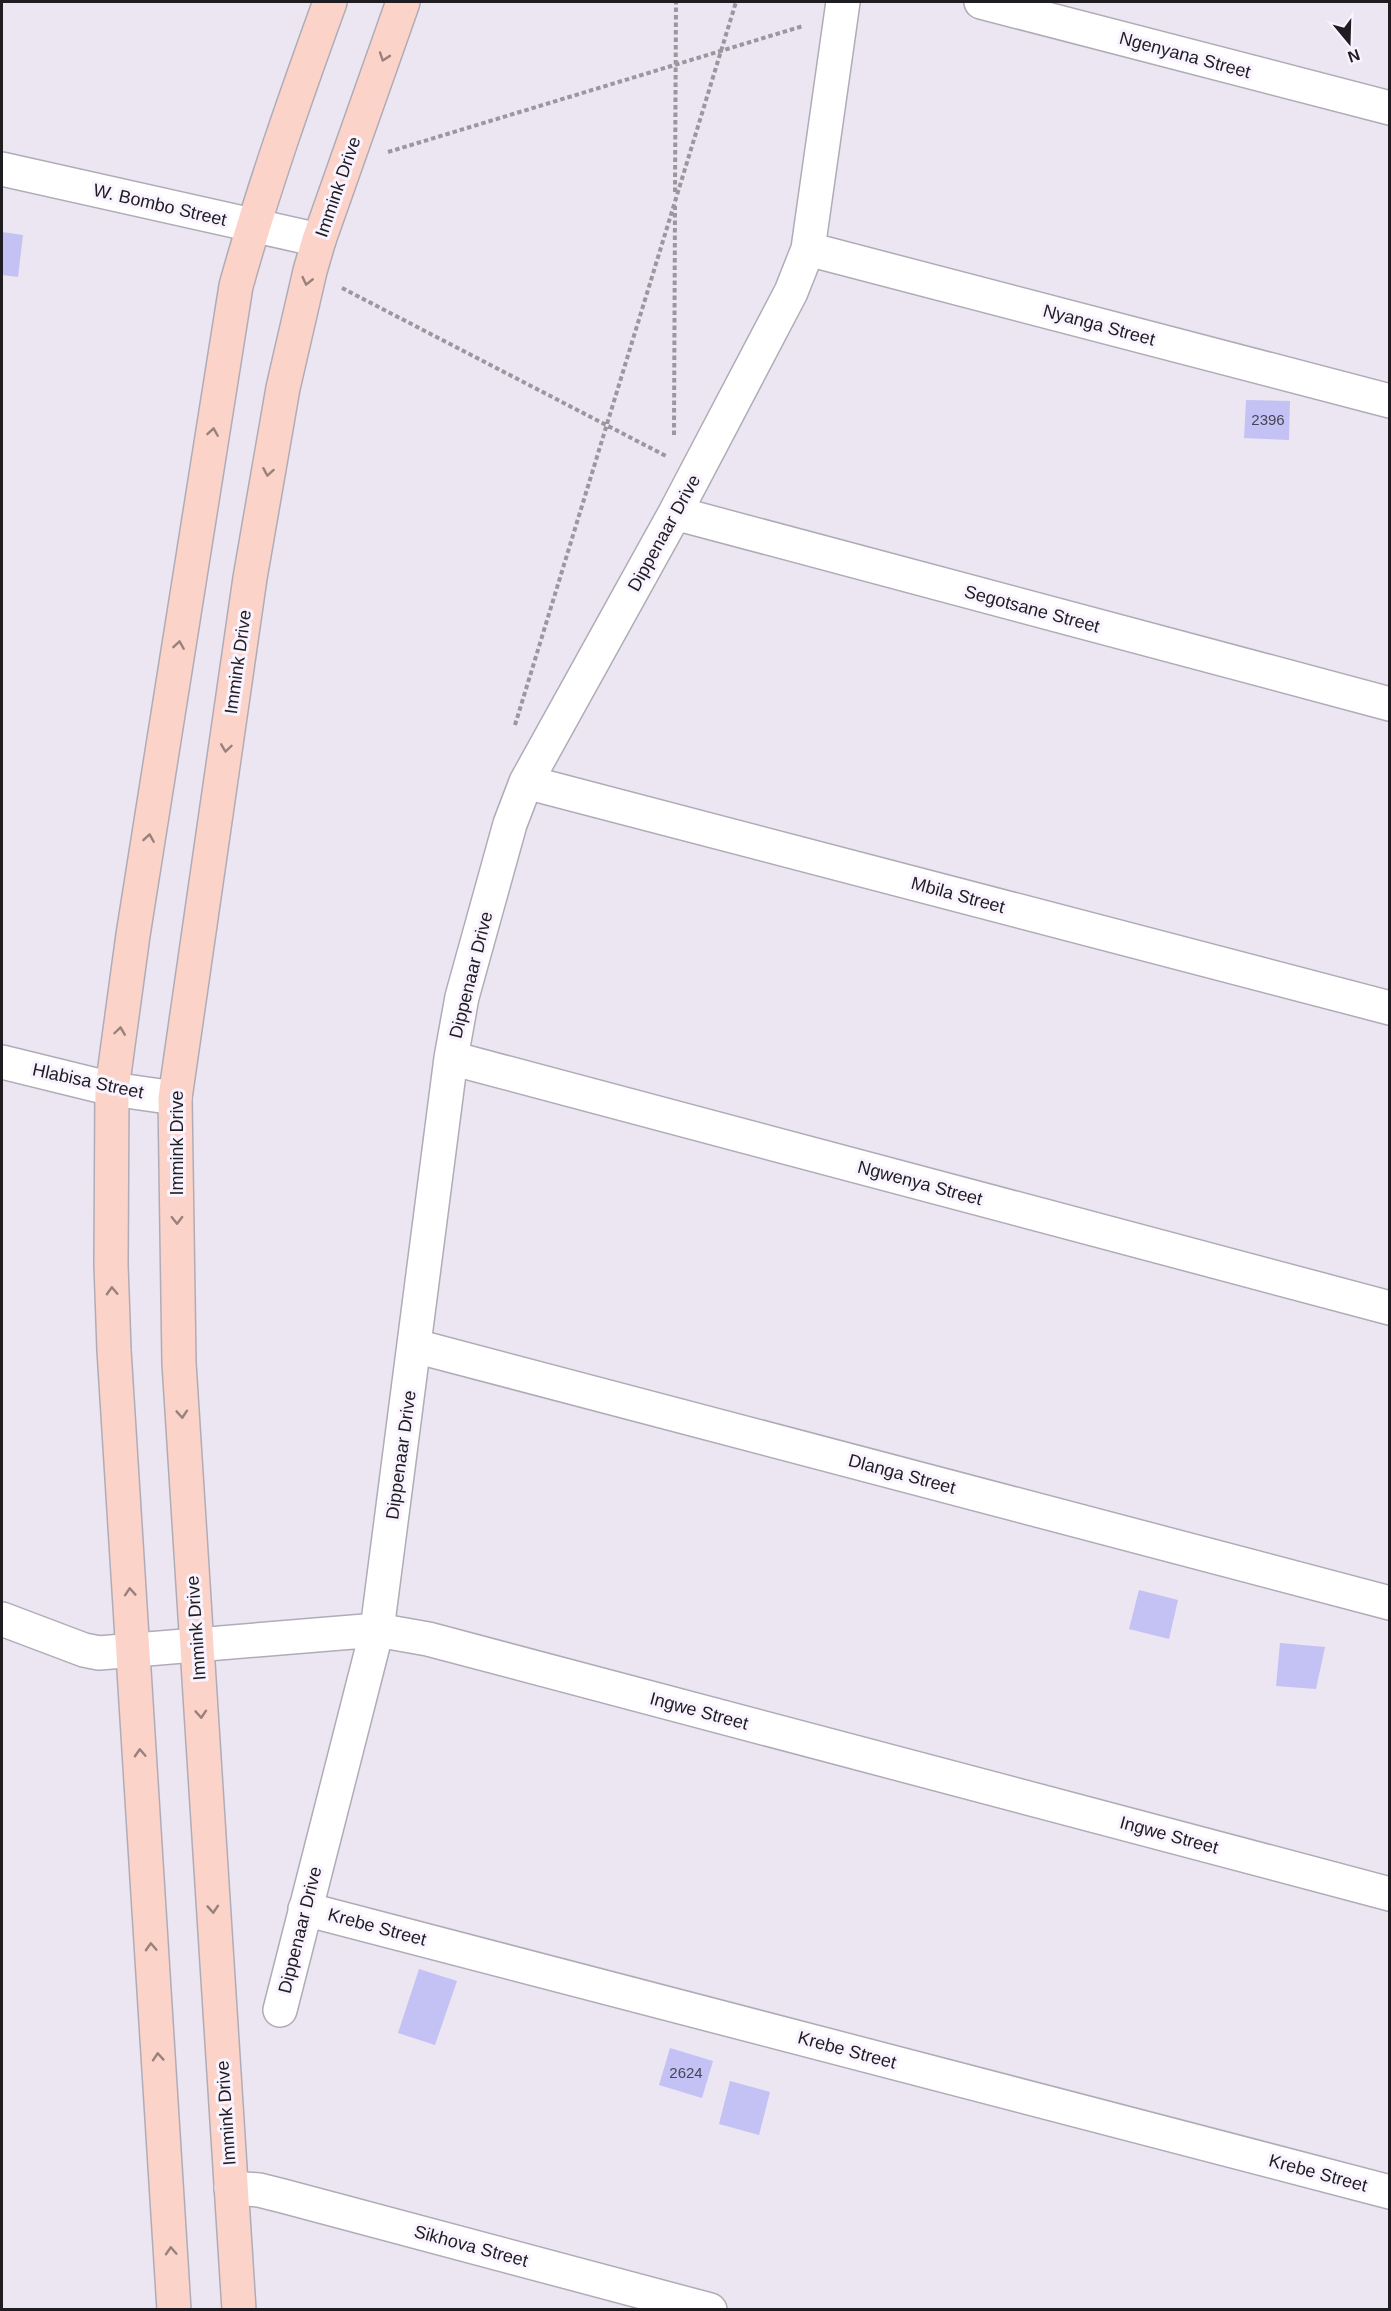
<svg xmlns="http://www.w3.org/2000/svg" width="1391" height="2311" font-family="Arial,sans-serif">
  <rect width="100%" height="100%" fill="#ebe6f2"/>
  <path fill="#c4c1f4" d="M2,232L23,235L18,277L2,275Z
    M1246,400L1290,401L1289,440L1244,438Z
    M1139,1590L1178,1600L1169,1639L1129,1629Z
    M1280,1643L1325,1647L1316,1689L1276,1686Z
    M419,1969L457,1981L435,2045L398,2033Z
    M670,2048L713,2061L702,2098L659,2085Z
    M730,2081L770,2092L759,2135L719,2124Z"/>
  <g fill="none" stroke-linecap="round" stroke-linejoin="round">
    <defs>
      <path id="minor" d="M981,2L1390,108
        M2,169L319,240
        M808,249L1390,401
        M675,513L1390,704
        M526,782L1390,1008
        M451,1058L1390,1308
        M2,1062L112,1089L175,1098
        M415,1346L1390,1603
        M2,1619L84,1650L99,1653L377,1630L428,1639L1390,1894
        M305,1909L1390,2192
        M280,2010L377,1630L451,1058L462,997L510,824L526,782L675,513L791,292L808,249L843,2
        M231,2188L259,2190L283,2196L710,2310"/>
      <path id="secondary" d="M174,2310L114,1350L111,1264L112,1089L133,935L236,286C263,189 296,96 330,2
        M239,2310L179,1363L175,1098L250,578L283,388L310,271L319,240L403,2"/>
    </defs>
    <use href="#minor" stroke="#b0acb7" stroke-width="36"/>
    <use href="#secondary" stroke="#b0acb7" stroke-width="36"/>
    <path stroke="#9b97a0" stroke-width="4" stroke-dasharray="4.5 3" stroke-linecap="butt" d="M388,152L803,26
      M675,192L676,2
      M342,288L666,456
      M674,435L675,206
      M515,725L736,2"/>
    <use href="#minor" stroke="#fff" stroke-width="33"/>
    <use href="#secondary" stroke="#fcd3c8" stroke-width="33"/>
  </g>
  <defs><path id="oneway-chevron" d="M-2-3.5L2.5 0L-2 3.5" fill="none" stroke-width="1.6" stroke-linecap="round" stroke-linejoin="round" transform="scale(1.5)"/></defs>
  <g stroke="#99817d">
    <use href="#oneway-chevron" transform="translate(384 57) rotate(109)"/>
    <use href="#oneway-chevron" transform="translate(307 281) rotate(103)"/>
    <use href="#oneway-chevron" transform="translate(213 432) rotate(-81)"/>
    <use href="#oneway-chevron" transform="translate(268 472) rotate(100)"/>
    <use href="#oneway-chevron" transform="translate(179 645) rotate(-81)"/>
    <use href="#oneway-chevron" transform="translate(226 748) rotate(98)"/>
    <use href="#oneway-chevron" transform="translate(149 838) rotate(-81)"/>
    <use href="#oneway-chevron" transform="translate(120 1031) rotate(-82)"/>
    <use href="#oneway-chevron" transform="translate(177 1220) rotate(89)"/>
    <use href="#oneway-chevron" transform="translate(112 1291) rotate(-92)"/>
    <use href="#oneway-chevron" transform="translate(182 1414) rotate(86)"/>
    <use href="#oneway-chevron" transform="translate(130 1592) rotate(-94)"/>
    <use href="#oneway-chevron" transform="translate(201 1714) rotate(86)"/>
    <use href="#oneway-chevron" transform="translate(140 1753) rotate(-93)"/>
    <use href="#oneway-chevron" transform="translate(213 1909) rotate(86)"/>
    <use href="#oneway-chevron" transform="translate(151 1947) rotate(-93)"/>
    <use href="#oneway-chevron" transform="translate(158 2057) rotate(-94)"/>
    <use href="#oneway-chevron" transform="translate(171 2251) rotate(-93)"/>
  </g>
  <g text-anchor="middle" stroke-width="6" stroke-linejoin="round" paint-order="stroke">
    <g font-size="15" fill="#484656">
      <text x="1268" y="425">2396</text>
      <text x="686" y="2078">2624</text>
    </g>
    <g font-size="18" fill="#1f1d21" stroke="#f8f3ff">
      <text transform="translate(1185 55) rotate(15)" y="6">Ngenyana Street</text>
      <text transform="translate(338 187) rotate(-71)" y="6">Immink Drive</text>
      <text transform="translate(160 205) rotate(13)" y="6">W. Bombo Street</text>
      <text transform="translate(1099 325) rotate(15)" y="6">Nyanga Street</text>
      <text transform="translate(664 533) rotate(-61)" y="6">Dippenaar Drive</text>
      <text transform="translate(1032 609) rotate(15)" y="6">Segotsane Street</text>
      <text transform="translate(238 662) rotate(-82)" y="6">Immink Drive</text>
      <text transform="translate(958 895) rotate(15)" y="6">Mbila Street</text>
      <text transform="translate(471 975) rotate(-76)" y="6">Dippenaar Drive</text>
      <text transform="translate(88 1081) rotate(12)" y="6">Hlabisa Street</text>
      <text transform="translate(177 1143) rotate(-90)" y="6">Immink Drive</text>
      <text transform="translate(920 1183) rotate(15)" y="6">Ngwenya Street</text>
      <text transform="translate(401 1455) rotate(-82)" y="6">Dippenaar Drive</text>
      <text transform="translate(902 1474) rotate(15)" y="6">Dlanga Street</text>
      <text transform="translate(196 1628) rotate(-94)" y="6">Immink Drive</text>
      <text transform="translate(699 1711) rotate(15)" y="6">Ingwe Street</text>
      <text transform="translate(1169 1835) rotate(15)" y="6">Ingwe Street</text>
      <text transform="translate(377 1927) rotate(15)" y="6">Krebe Street</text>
      <text transform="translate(300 1930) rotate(-76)" y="6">Dippenaar Drive</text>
      <text transform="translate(847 2050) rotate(15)" y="6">Krebe Street</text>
      <text transform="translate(226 2113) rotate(-94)" y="6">Immink Drive</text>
      <text transform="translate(1318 2173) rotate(15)" y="6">Krebe Street</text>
      <text transform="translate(471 2246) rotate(15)" y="6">Sikhova Street</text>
    </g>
  </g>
  <rect width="1391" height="2311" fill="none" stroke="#1f1d21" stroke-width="6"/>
  <g transform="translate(1349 42) rotate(161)" stroke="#f8f3ff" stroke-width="4.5" paint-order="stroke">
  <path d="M0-4.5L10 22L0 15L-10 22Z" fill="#1f1d21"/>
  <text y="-9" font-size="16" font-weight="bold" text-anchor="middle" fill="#1f1d21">N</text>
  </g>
</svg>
